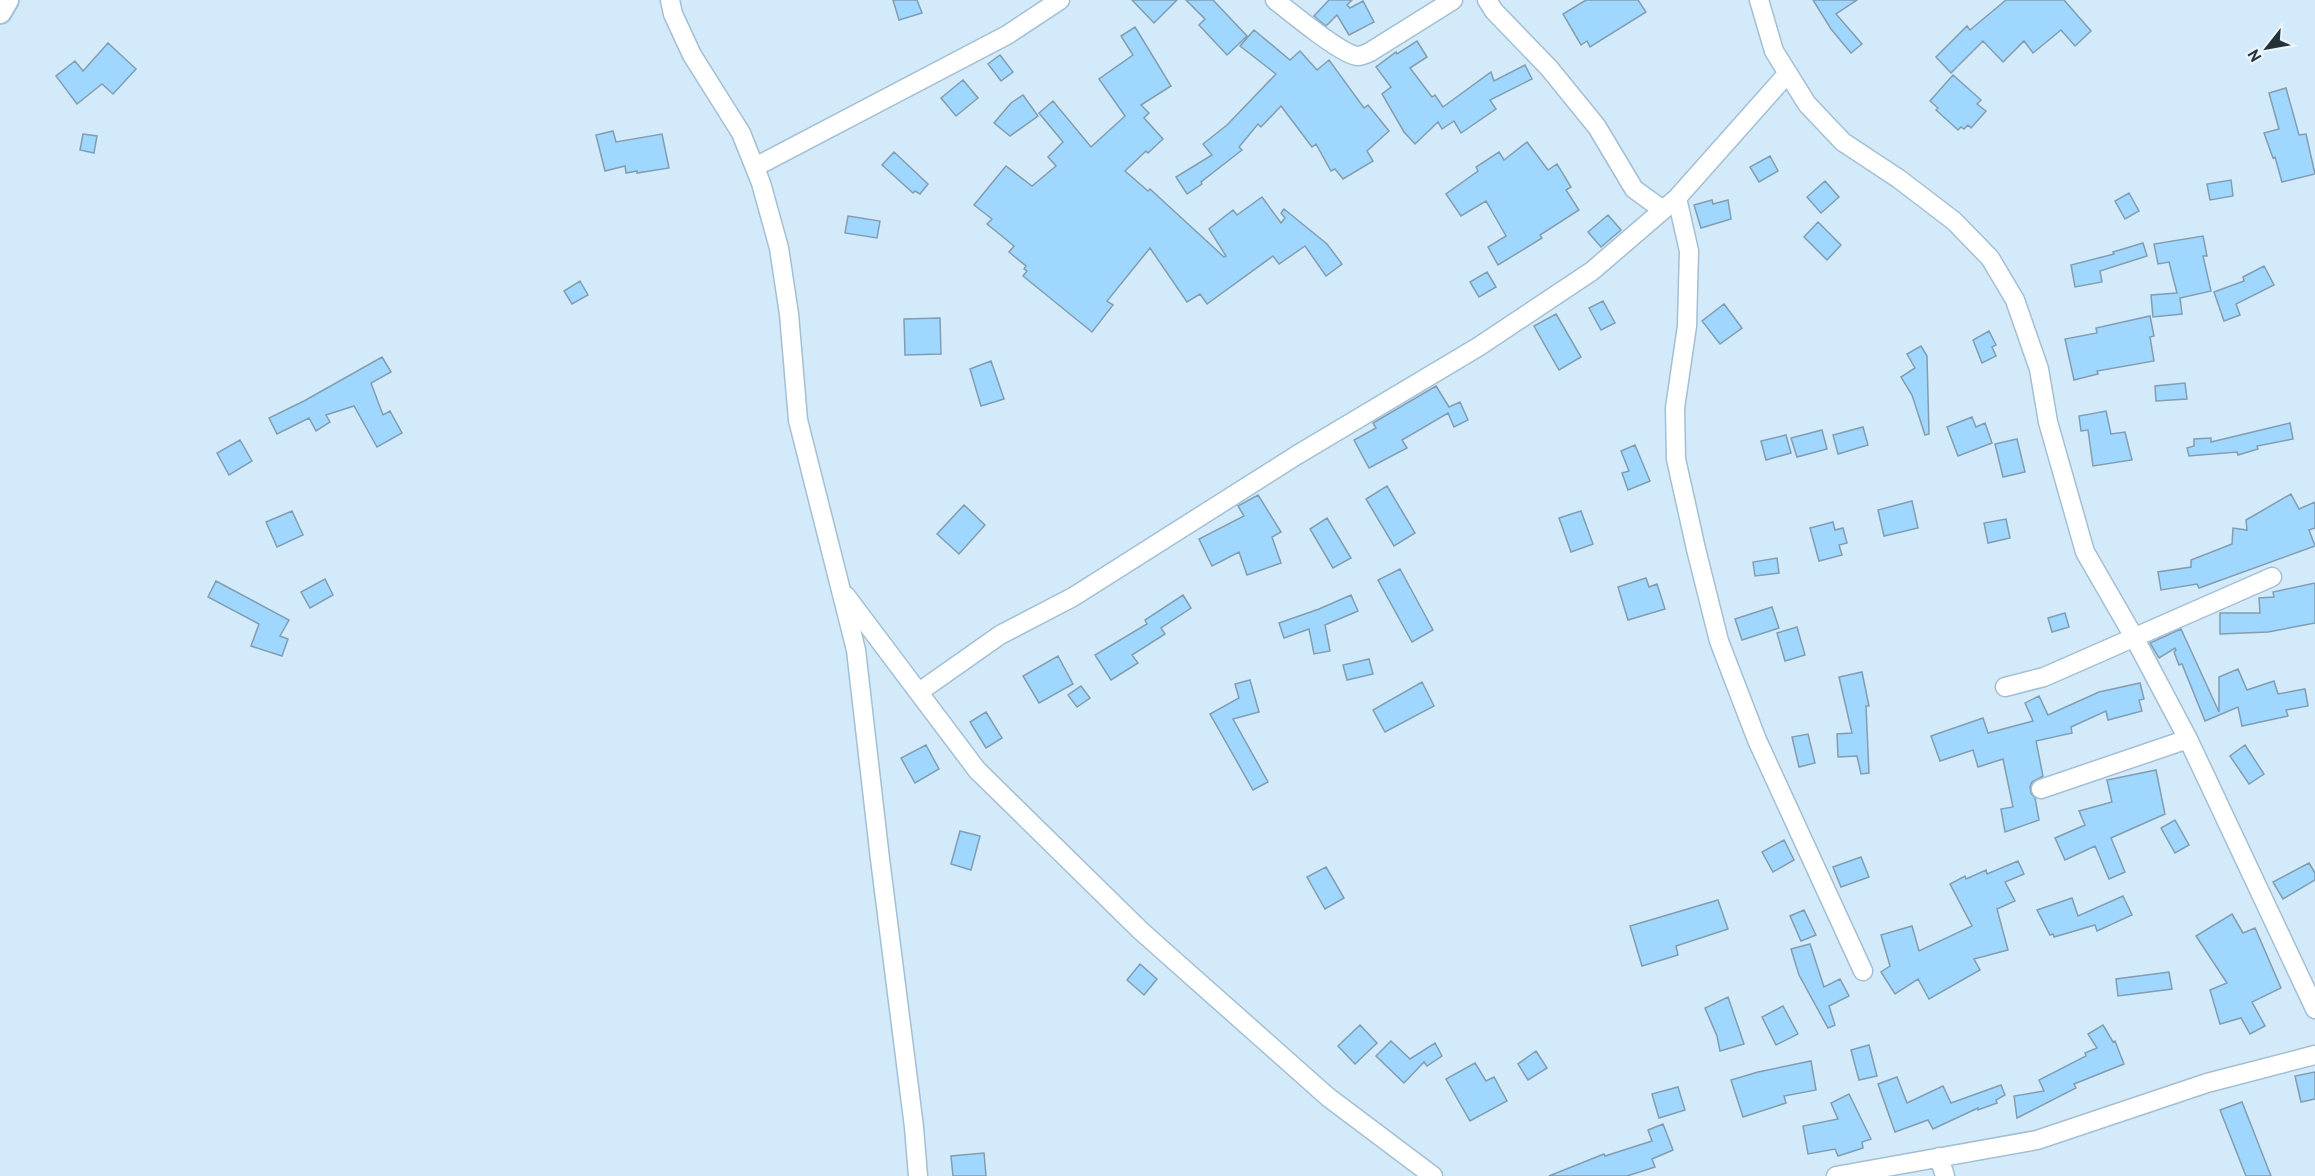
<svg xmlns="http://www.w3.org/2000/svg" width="2315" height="1176" font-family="'PT Sans',sans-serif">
  <rect width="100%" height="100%" fill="#d3eafb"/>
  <path fill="#a0d7fe" stroke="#819db1" stroke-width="1.5" d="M893,0H917L922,13L899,20Z
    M1132,0H1177L1154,23Z
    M1186,0H1213L1247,36L1227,55L1199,25L1205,19Z
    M1329,0H1352L1347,5L1350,8L1363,1L1374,22L1349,35L1337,15L1326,26L1314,16Z
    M1586,0H1638L1646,12L1590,47L1587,41L1581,45L1563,14Z
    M1813,0H1857L1836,14L1862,44L1851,53L1831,29Z
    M2006,0H2064L2091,31L2075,46L2061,30L2033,53L2024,41L2003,62L1983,41L1951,73L1936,57L1967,26L1970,30Z
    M1135,27L1171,86L1141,105L1149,113L1144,118L1163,139L1148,153L1146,151L1125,171L1148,191L1150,189L1224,257L1226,256L1209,229L1233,210L1237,215L1262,197L1281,223L1285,218L1281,213L1284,209L1327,244L1342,264L1326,276L1305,246L1279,264L1273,256L1207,304L1200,294L1187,302L1150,248L1107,301L1113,305L1092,332L1023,276L1027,271L1024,269L1026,266L1009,252L1014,246L987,224L992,219L974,205L1006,166L1032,186L1056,166L1048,157L1063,142L1039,113L1053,101L1091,147L1125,116L1099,79L1133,55L1121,36Z
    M1254,30L1290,60L1300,51L1317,70L1329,60L1364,108L1368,105L1389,131L1367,151L1373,161L1343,179L1335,169L1331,171L1316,144L1312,147L1281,106L1261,127L1258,124L1239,147L1242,150L1201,182L1202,184L1187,194L1176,177L1212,155L1203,144L1227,125L1276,74L1240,46Z
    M1417,41L1427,57L1410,68L1432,97L1435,95L1443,107L1491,72L1494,81L1525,65L1532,79L1490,100L1496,109L1461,133L1454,121L1442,129L1438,122L1415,144L1404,132L1382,94L1391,87L1376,67L1396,52L1397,54Z
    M108,43L136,69L113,94L102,84L77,104L56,76L75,61L83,71Z
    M1000,55L1013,72L1001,81L988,64Z
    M1953,75L1981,100L1977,104L1986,111L1971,128L1968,125L1964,129L1961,127L1958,130L1936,110L1938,108L1930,101Z
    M963,80L978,98L956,116L941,98Z
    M2286,88L2299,135L2306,134L2315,174L2282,182L2275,157L2273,158L2264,133L2279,129L2269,93Z
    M1023,95L1038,116L1010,136L994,123L1011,103Z
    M613,131L616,142L662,134L669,168L637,173V171L626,173L625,166L605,171L596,135Z
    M83,134L97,136L94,153L80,150Z
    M1527,142L1548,170L1557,164L1571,187L1566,190L1579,210L1540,235L1542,238L1498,265L1488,247L1506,236L1486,201L1461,216L1446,194L1478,171L1476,167L1499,152L1504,160Z
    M894,152L928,184L920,194L915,191L913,193L882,165Z
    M1770,156L1778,171L1759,182L1750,167Z
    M2231,180L2233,196L2210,200L2207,184Z
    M1825,181L1839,197L1821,213L1807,197Z
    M2129,193L2139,211L2125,219L2115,201Z
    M1712,200L1713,204L1728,200L1731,219L1701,228L1694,205Z
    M1608,215L1621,230L1601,247L1588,232Z
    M848,216L880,221L877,238L845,233Z
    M1818,222L1841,245L1827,260L1804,237Z
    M2203,236L2207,256H2203L2211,291L2180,298L2182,314L2153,317L2151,295L2177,293L2169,262L2158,264L2154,244Z
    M2143,243L2147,256L2100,271L2102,282L2075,287L2071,265L2114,254L2113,252Z
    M2264,266L2274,285L2236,304L2240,315L2224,321L2214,292L2244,281L2243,277Z
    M1487,272L1496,287L1479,297L1470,282Z
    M580,281L588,295L572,304L564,291Z
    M1603,301L1615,323L1601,330L1589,308Z
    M1724,304L1742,328L1720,344L1702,321Z
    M1556,314L1581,357L1559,370L1534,326Z
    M2150,316L2154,336L2150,337L2154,361L2097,371L2098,374L2074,380L2065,339L2097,333L2096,328Z
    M940,318L941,354L905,355L904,319Z
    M1989,331L1996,345L1992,347L1996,356L1982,363L1973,340Z
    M1921,346L1927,356L1929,434L1925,435L1912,395L1901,377L1915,368L1907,354Z
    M382,357L391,372L371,383L383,415L390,411L402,433L377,447L354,406L326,415L330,422L316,431L309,418L277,434L269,418L304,401Z
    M991,361L1004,399L981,406L970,369Z
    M2185,383L2187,399L2156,401L2155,386Z
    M1436,386L1449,407L1460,402L1468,420L1454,427L1448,413L1402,440L1407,448L1369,468L1354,440L1376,428L1373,423Z
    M2106,411L2111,434L2125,432L2132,460L2093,466L2088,430L2081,431L2079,416Z
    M1972,417L1976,427L1985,423L1992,443L1958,456L1947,427Z
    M2290,423L2293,439L2257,446L2258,449L2238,455L2237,452L2189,456L2187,448L2194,446V439L2211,438V442Z
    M1863,427L1868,445L1838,454L1833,435Z
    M1822,430L1827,449L1797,457L1791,438Z
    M1786,435L1791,453L1766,460L1761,441Z
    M2017,439L2025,472L2003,477L1995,444Z
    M240,440L252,461L229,475L217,453Z
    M1635,445L1650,481L1628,490L1622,473L1629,471L1621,451Z
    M1387,486L1415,533L1394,546L1366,499Z
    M2291,494L2299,509L2315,502V528L2309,530L2315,546L2199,588L2197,584L2161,590L2158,572L2191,567V560L2232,544L2233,528L2247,530L2246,520Z
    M1258,495L1281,532L1272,537L1281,563L1247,575L1239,552L1212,566L1199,539L1244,516L1238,506Z
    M1912,501L1918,528L1884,536L1878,510Z
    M964,505L985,525L959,554L937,534Z
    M292,511L303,535L277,547L266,522Z
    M1581,511L1593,544L1571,552L1559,518Z
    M1327,518L1351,558L1333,568L1310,529Z
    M2006,519L2010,538L1988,543L1984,523Z
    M1833,522L1835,530L1843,528L1847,543L1839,545L1842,555L1819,561L1810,528Z
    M1777,558L1779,573L1755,576L1753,562Z
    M1400,569L1433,630L1412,642L1378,580Z
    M1646,578L1649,587L1657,584L1665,609L1628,620L1618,587Z
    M325,579L333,595L310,608L301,592Z
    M216,581L289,620L280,636L288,639L282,656L251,646L259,624L208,597Z
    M2315,583V623L2268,632L2220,634V613H2260L2259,598L2274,597L2273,592Z
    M1183,595L1191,608L1161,628L1165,634L1132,655L1138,663L1111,680L1095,655L1147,624L1145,620Z
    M1351,595L1358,611L1325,625L1330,651L1314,654L1309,629L1284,638L1279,623L1319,609Z
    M1772,607L1779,628L1742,640L1735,619Z
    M2065,613L2069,627L2052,632L2048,618Z
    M1797,627L1805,655L1785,661L1777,633Z
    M2181,629L2219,712V677L2238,669L2247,690L2274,681L2278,694L2305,689L2308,706L2286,710L2288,716L2242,726L2238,707L2205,721L2182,664L2179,665L2174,652L2176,650L2175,648L2159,658L2150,643Z
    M1058,656L1073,684L1039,703L1023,676Z
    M1369,659L1373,674L1347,680L1343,665Z
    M1862,672L1869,706H1866L1869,773L1861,774L1857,756L1838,757L1837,734L1852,733L1839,677Z
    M1250,680L1259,712L1233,719L1268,782L1253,790L1210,714L1239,698L1235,684Z
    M1422,682L1434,706L1385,732L1373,710Z
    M2140,683L2144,699L2139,700L2142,711L2108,720L2106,711L2071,727L2072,733L2036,741L2043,776L2032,782L2030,787L2031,793L2035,798L2039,820L2005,832L2001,809L2013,807L2003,759L1978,767L1973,750L1940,761L1931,736L1983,718L1988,733L2033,721L2025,703L2039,696L2048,715L2099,692Z
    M1081,686L1090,698L1077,707L1068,695Z
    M986,712L1002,738L986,748L970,722Z
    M1808,734L1815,763L1799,767L1792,737Z
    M926,745L939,769L915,783L901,758Z
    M2245,745L2264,774L2249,784L2230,756Z
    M2156,770L2165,814L2111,838L2125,872L2109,879L2095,846L2065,860L2055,838L2085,825L2079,811L2112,802L2107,780Z
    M2175,820L2189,845L2175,853L2161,828Z
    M960,831L980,836L971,870L951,864Z
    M1784,840L1794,860L1773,872L1762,852Z
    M1861,857L1869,877L1841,887L1833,867Z
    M2018,861L2024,874L2005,882L2015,901L1997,909L2008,950L1974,959L1980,970L1929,999L1918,979L1895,994L1881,972L1890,966L1881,935L1912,926L1919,951L1972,926L1950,884L1965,876L1966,879L1986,870L1987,874Z
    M2309,863L2315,873V880L2283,899L2273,882Z
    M1326,867L1344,898L1325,909L1307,877Z
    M2123,896L2132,915L2097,931L2095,925L2054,937L2053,934L2050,935L2037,910L2072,898L2078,916Z
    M1718,900L1728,929L1676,946L1678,955L1642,966L1630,926Z
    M1804,910L1816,935L1801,941L1790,916Z
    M2232,914L2243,933L2255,928L2281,988L2252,1002L2265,1026L2250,1034L2241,1018L2220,1024L2210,990L2227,983L2196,936Z
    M1810,944L1824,987L1840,979L1849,996L1829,1006L1835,1025L1828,1028L1799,975L1791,949Z
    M1140,964L1157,979L1144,995L1127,980Z
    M2169,972L2172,989L2118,996L2116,979Z
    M1728,997L1744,1044L1720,1051L1717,1036L1705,1008Z
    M1783,1006L1798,1034L1776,1045L1762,1017Z
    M1360,1025L1377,1043L1355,1064L1338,1046Z
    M2103,1025L2113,1042L2115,1041L2124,1064L2074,1084L2076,1088L2017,1118L2014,1096L2044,1091L2039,1080L2086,1056L2085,1053L2097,1048L2088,1034Z
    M1391,1041L1410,1059L1435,1043L1442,1056L1427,1066L1424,1062L1404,1083L1376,1056Z
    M1869,1045L1877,1076L1859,1080L1851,1050Z
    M1536,1051L1547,1068L1528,1080L1518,1064Z
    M1811,1061L1816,1090L1784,1096L1786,1103L1743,1117L1731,1080L1758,1072Z
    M1475,1063L1486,1081L1494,1077L1507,1101L1470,1121L1446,1079Z
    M2315,1072V1099L2301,1102L2295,1076Z
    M1897,1077L1907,1103L1943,1086L1951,1103L2001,1085L2005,1095L1996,1100L1997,1103L1978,1110V1108L1933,1129L1928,1120L1895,1132L1878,1084Z
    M1678,1087L1685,1110L1659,1118L1652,1094Z
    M1849,1094L1871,1139L1862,1142L1863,1148L1838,1156L1835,1149L1808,1154L1803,1126L1838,1119L1831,1103Z
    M2242,1102L2271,1176H2246L2220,1110Z
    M1663,1124L1673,1150L1652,1159L1655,1167L1627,1176H1549L1604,1154L1605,1156L1652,1141L1648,1130Z
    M984,1153L986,1176H953L951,1156Z"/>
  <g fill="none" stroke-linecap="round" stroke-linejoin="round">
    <defs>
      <path id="minor" d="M670,0L673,14L692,55L741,133L761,183L779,248L789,314L798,420L856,650L880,859L914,1127L918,1176
        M1275,0C1290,12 1341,54 1357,56C1362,56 1366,54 1370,52L1453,0
        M1487,0L1494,11L1549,68L1597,127L1634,189L1663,210
        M1759,0L1774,51L1807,104L1843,142L1899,179L1954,221L1990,258L2015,300L2039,369L2048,422L2085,552L2134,637L2188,739L2315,1009
        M755,167L1007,35L1060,0
        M1677,198L1689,251L1687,326L1675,408L1676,459L1696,549L1719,641L1757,740L1863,971
        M846,596L977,770L1141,931L1328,1097L1433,1176
        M2005,687L2044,677L2272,577
        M919,692L1000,635L1073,597L1297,455L1478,347L1592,271L1677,198L1788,73
        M2041,789L2188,739
        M1939,1157L1945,1176
        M1836,1176L2037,1140L2207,1083L2315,1055"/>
      <path id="tertiary" d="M0,12L7,0"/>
    </defs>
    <use href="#minor" stroke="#a3bfd4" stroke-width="21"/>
    <use href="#tertiary" stroke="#a3bfd4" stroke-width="26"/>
    <use href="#minor" stroke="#fff" stroke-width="18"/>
    <use href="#tertiary" stroke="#fff" stroke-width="22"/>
  </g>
  <g transform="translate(2267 48) rotate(239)" stroke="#eaf5fe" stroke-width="4.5" paint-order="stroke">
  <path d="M0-4.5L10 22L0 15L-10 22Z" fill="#26323a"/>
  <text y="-9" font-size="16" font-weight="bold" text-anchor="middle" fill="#26323a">N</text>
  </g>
</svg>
